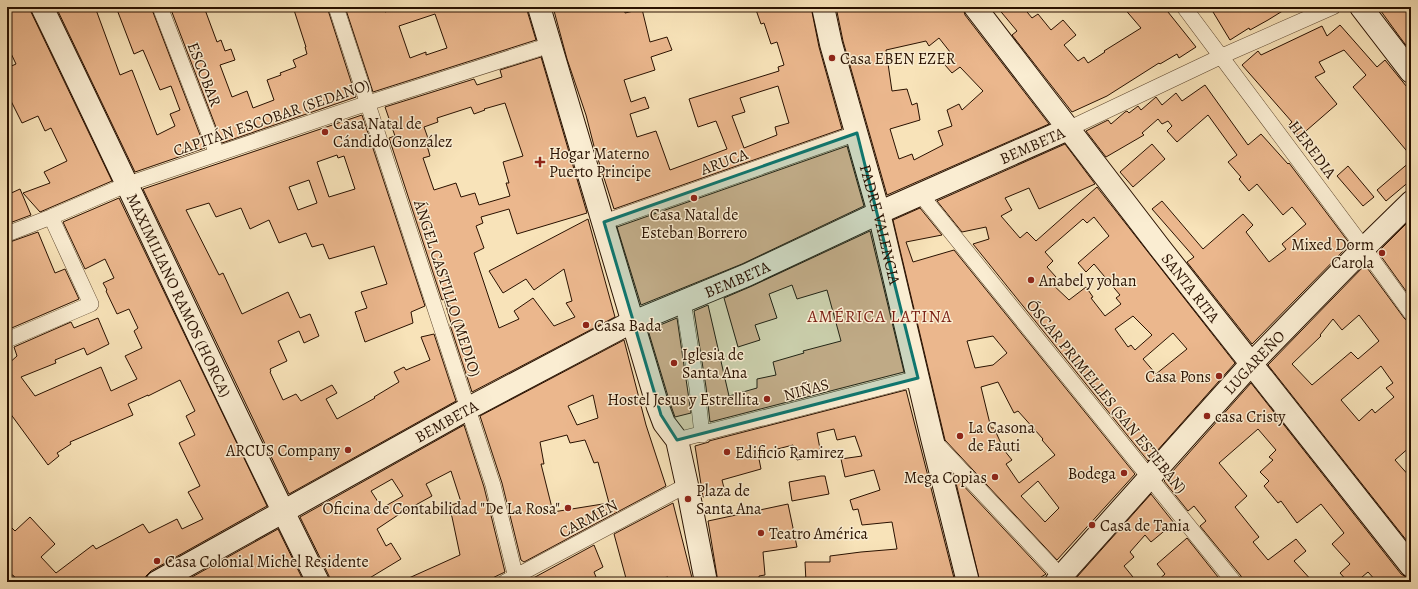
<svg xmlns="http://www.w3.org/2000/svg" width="1418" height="589" font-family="Alegreya,serif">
  <rect width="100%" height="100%" fill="#f8e3b9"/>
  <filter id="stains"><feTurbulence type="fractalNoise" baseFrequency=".005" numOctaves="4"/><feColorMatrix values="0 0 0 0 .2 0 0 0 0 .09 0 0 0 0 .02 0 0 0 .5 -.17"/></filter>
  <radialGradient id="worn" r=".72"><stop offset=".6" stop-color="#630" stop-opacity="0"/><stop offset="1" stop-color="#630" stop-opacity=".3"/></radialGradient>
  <path fill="#ebb78d" stroke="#291100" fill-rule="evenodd" d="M7,7H30L31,12L112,181L40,212L23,193L50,183L44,172L67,161L51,128L45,131L38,116L22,123L7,93V68L16,64L7,45Z
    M56,7H95L120,75L132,70L157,135L175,126L170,114L180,110L171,86L160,90L143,50L134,54L116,7H151L205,148L135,172Z
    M170,7H204L217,42L221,40L225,51L231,49L235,60L220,65L232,97L247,91L253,108L274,100L267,80L281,75L280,73L296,67L293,60L307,54L305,47H306L293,7H327L356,97L222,143Z
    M345,7H383L385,12L401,7H526L536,40L373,92ZM435,14L447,48L426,55V52L410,58L399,26Z
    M553,7H624L625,13L642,9L650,42L667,37L672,50L651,57L655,70L624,80L631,102L645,97L649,108L630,114L637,137L656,131L670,170L727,149L716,121L698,127L689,99L779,71L778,67L784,65L777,42L771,44L764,23L761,24L755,7H811L819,47L842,129L614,209L595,150L586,115L567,59ZM778,86L789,123L775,127L777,135L744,148L732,116L745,112L740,98Z
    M836,7H963L965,15L1049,124L887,195L843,41ZM939,38L954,57L945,65L952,73L960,67L983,91L962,110L959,104L947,110L952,126L938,131L943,145L914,160L912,154L899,159L890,129L920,120L917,103L912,105L907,89L892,91L886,50L926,41L929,46Z
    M997,7H1023L1032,18L1038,14L1051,30L1063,20L1076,35L1064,45L1078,61L1084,57L1088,63L1105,52L1104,51L1141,28L1123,7H1164L1196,47L1179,58L1177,54L1160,64L1159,63L1107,96L1072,112L1012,35L1017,31Z
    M1210,7H1289L1268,20L1250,30L1249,28L1230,40Z
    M1378,7H1411V52L1399,36Z
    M1340,25L1377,67L1385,60L1411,92V156L1353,87L1366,75L1344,50L1319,62L1325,72L1315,77L1337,104L1299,137L1289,125L1292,122L1242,65L1258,51L1261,55L1322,26L1327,36Z
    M541,57L587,213L517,234L509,209L481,217L483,223L476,226L484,248L474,253L499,328L519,319L514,311L533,298L554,326L575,317L566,303L572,301L564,269L534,290L526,279L503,293L489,271L588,219L615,317L472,392L450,325L451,323L444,299L442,300L389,138L395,136L385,107L474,79L477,85L502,77L500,70ZM505,103L523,156L503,162L509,183H506L510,196L479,205L475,193L461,197L456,183L434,190L423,158L430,156L426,142L429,141L424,127L438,122L437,118L471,107L474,114L485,110L484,109Z
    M1205,85L1248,145L1261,134L1288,164L1289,163L1350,244L1252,344L1187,262L1194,257L1152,209L1162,201L1203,249L1243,214L1253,225L1246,232L1269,262L1286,249L1282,244L1306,224L1292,207L1283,215L1257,184L1249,191L1239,179L1241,177L1228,162L1237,155L1208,115L1177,142L1167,131L1172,126L1168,121L1162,124L1158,119L1142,133L1144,135L1106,157L1086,131L1108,120L1111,124L1125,112L1127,111L1129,113L1138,106L1141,110L1156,97L1162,105L1176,93L1182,101Z
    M362,115L425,306L411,312L413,323L365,342L355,312L367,308L361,292L387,284L374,246L329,259L323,244L312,247L306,233L279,243L269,220L250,229L241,208L216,217L209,203L186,210L219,275L223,273L242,314L288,292L300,318L310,314L319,336L304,343L299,331L278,341L287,361L270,369L271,371L270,372L283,400L296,394L301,401L332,385L337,393L326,399L337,419L375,398L374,397L399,382L394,372L404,367L406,370L430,360L421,337L434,334L456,401L289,494L143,189ZM337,155L338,158L344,156L355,189L329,197L317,162ZM309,180L317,203L298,210L289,187Z
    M1065,144L1095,184L1039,209L1029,188L1005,198L1012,210L1001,216L1020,238L1027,232L1036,241L1097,187L1235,363L1148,461L973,244L989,239L986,227L962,232L937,201ZM1094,217L1109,236L1078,263L1086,272L1094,264L1120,295L1116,298L1121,304L1105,316L1091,298L1093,297L1086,287L1069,300L1050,282L1056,277L1047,267L1053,261L1045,252L1083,219L1087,223ZM1133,316L1152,335L1135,350L1131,345L1128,347L1115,329ZM1173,333L1187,349L1156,374L1143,359Z
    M1152,144L1165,159L1133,187L1120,172Z
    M847,146L864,206L742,264L641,305L617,227Z
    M1411,161V180L1386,201L1377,190Z
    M1348,166L1374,197L1363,206L1337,176Z
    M20,189L31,215L7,224V195Z
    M119,198L267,506L151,571L146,576L145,582H17L14,576L7,572V523L15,531L30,517L55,544L41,557L56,573L93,545L96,549L143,524L149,533L177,519L182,529L203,519L188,492L200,486L179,443L195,435L186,416L195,411L180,380L148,396V395L128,404L133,415L70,442L71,444L57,453L59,456L48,465L7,409V365L17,356L14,347L71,322L74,328L98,318L109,344L87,355L84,348L55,360L56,363L21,377L35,396L101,367L111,391L137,379L125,356L142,348L134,331L138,328L129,309L117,314L106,291L107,290L103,283L114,278L105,259L85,269L63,222Z
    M920,208L942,235L906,242L913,262L954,250L1135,474L1057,560L945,440L893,220ZM993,336L1007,353L993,365L975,368L967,341ZM998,382L1014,413L1018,411L1043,439L1042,440L1055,455L1019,483L1006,464L1012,460L1004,450L994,428H991L981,387ZM1038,481L1059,508L1045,522L1021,496Z
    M1411,219V298L1378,252Z
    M870,231L904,372L710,422L706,387L694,311L708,305L729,396L757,388V379L776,375L773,362L804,353L803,351L841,341L827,290L797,299L792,285L769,294L777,318L755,325L760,340L738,347L724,298L752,286Z
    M38,232L55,273L65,269L79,299L7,330V243Z
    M1365,265L1404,318L1407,321L1411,322V446L1395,460L1411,478V546L1268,365ZM1359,315L1379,341L1358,359L1351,352L1312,385L1292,364L1321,336L1320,335L1333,319L1342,330ZM1381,366L1393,383L1386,388L1394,397L1375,413L1372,409L1359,421L1341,400Z
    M677,318L691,413L675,417L670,403L648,330Z
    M624,340L646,425L666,486L524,562L521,560L502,483L480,416ZM593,395L598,418L577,425L568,406ZM567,435L570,443L585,440L594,463L598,462L609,503L553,512L541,464H544L540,442Z
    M1251,383L1401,574L1406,577L1411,578V582H1377L1368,572L1356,582H1348L1340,573L1350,564L1332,544L1344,533L1321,504L1297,523L1281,501L1278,503L1264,486L1269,481L1260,472L1273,460L1269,457L1276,450L1258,429L1219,463L1247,496L1235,507L1259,537L1253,542L1268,560L1296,539L1306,551L1294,561L1313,582H1243L1241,576L1200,526L1206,521L1194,506L1188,511L1164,481Z
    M906,390L955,582H806L805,562H830V556L861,552L897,549L892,522L862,525L858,509L853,510L850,500L880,490L874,470L845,477L841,459L862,456L855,436L837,440L834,429L817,433L821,454L797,460L793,445L758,454L761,469L722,480L725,492L703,497L695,446L709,442V441Z
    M464,425L484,487L505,572L484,582H400L460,555L452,517L448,506L461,502L451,471L426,484L432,496L401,513L377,529L386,546L391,543L401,559L363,582H330L329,576L300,517ZM392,479L403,496L382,508L371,491Z
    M821,476H825L829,494L792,501L789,482Z
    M960,482L1046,574L1033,582H980L956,483Z
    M1151,494L1174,523L1151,542L1145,535L1130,552L1134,557L1124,566L1137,582H1082L1077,577Z
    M673,503L693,582H669L668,577L641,582H627L614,534Z
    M788,504L797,547L763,552L765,575L759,576V582H718L708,521Z
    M278,529L304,582H183Z
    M1187,538L1222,582H1156L1165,574L1157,564Z
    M594,545L603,567L594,572L598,582H526Z"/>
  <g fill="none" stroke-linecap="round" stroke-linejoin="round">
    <defs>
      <path id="street" d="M160,7L217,154
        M336,7L493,485L517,582
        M1184,7L1364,248L1411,313
        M1068,129L1222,56L1333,7
        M921,195L1234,582
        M604,222L857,133
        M7,234L51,217L128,184L368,103L550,45
        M683,301L697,388L702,435
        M7,340L91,304L51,217
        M677,440L918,378
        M934,441L1066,582
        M7,581L8,582
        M505,582L687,485"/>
      <g id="secondary">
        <path id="s1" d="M42,7C135,198 223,392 318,582"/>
        <path d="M539,7L658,407L664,423L677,440L687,485L706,582"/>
        <path id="s2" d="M823,7L831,44L879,213L932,438L968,582"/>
        <path id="s3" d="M975,7L1160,248L1411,566"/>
        <path d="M1361,7L1411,72"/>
        <path id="s4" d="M157,582L469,408L624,326L747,275L885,210L1068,129"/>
        <path id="s5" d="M1056,582L1251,364L1364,248L1411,202"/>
      </g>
    </defs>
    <use href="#street" stroke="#5d462e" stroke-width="16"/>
    <use href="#secondary" stroke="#291100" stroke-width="24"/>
    <use href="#street" stroke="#faedd2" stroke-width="15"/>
    <use href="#secondary" stroke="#faedd2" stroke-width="22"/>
  </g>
  <path fill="#0f766e" fill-opacity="0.2" stroke="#0f766e" stroke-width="3" stroke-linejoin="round" d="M857,133L918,378L677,440L661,415L604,222Z"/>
  <g fill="#8f2418" stroke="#faedd2" stroke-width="1.5">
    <circle cx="832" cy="58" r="4"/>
    <circle cx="325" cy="132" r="4"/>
    <path d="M538 156h4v4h4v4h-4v4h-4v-4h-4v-4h4z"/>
    <circle cx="694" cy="198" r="4"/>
    <circle cx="1382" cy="253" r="4"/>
    <circle cx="1031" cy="280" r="4"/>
    <circle cx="586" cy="325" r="4"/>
    <circle cx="674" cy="363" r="4"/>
    <circle cx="1219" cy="376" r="4"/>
    <circle cx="767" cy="399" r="4"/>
    <circle cx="1207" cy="416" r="4"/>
    <circle cx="960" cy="436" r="4"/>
    <circle cx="348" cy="450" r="4"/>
    <circle cx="727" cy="452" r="4"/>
    <circle cx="1124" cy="473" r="4"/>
    <circle cx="995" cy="477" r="4"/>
    <circle cx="688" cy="499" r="4"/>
    <circle cx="568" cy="508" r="4"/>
    <circle cx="1092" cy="525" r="4"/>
    <circle cx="761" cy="533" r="4"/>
    <circle cx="157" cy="561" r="4"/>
  </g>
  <g text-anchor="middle" stroke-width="3" stroke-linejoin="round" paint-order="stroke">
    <g font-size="16" fill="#291100" stroke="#faedd2" text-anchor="start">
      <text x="840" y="64">Casa EBEN EZER</text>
      <text x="333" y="129">Casa Natal de<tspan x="333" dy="18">Cándido González</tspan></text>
      <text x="549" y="159">Hogar Materno<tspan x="549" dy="18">Puerto Principe</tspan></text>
      <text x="694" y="220" text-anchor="middle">Casa Natal de<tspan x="694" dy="18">Esteban Borrero</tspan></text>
      <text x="1374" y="250" text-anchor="end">Mixed Dorm<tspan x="1374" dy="18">Carola</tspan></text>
      <text x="1039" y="286">Anabel y yohan</text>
      <text x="594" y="331">Casa Bada</text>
      <text x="682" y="360">Iglesia de<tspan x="682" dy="18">Santa Ana</tspan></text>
      <text x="1211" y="382" text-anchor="end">Casa Pons</text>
      <text x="759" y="405" text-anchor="end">Hostel Jesus y Estrellita</text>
      <text x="1215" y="422">casa Cristy</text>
      <text x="968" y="433">La Casona<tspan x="968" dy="18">de Fauti</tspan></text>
      <text x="340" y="456" text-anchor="end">ARCUS Company</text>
      <text x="735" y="458">Edificio Ramirez</text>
      <text x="1116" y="479" text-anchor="end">Bodega</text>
      <text x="987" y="483" text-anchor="end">Mega Copias</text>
      <text x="696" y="496">Plaza de<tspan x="696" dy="18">Santa Ana</tspan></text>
      <text x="560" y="514" text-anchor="end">Oficina de Contabilidad "De La Rosa"</text>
      <text x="1100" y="531">Casa de Tania</text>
      <text x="769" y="539">Teatro América</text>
      <text x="165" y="567">Casa Colonial Michel Residente</text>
    </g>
    <g font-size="16" fill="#291100" stroke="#faedd2">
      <text transform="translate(205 74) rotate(69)" y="6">ESCOBAR</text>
      <text transform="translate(271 117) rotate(-19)" y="6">CAPITÁN ESCOBAR (SEDANO)</text>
      <text dy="6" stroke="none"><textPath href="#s4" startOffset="979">BEMBETA</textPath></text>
      <text transform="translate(1313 149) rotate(53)" y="6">HEREDIA</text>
      <text transform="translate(724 161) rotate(-20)" y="6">ARUCA</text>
      <text dy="6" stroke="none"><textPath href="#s2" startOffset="225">PADRE VALENCIA</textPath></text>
      <text dy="6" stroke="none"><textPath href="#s4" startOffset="655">BEMBETA</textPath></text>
      <text transform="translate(448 288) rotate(72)" y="6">ÁNGEL CASTILLO (MEDIO)</text>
      <text dy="6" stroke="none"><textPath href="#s3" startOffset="354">SANTA RITA</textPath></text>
      <text dy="6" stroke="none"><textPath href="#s1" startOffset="319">MAXIMILIANO RAMOS (HORCA)</textPath></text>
      <text dy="6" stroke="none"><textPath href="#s5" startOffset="296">LUGAREÑO</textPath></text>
      <text transform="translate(806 389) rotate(-15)" y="6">NIÑAS</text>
      <text transform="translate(1107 396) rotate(51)" y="6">ÓSCAR PRIMELLES (SAN ESTEBAN)</text>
      <text dy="6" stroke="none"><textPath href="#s4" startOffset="331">BEMBETA</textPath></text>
      <text transform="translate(588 518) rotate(-28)" y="6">CARMEN</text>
    </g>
    <g font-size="17" letter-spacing="1" fill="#7a1f14" stroke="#faedd2">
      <text x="880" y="322">AMÉRICA LATINA</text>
    </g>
  </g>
  <rect width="1418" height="589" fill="none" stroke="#f8e3b9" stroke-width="24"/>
  <rect x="8" y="8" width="1402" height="573" fill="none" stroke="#291100" stroke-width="2"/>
  <rect x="12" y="12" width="1394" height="565" fill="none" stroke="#291100"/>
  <rect width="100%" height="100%" filter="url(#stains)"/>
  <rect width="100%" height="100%" fill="url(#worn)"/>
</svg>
